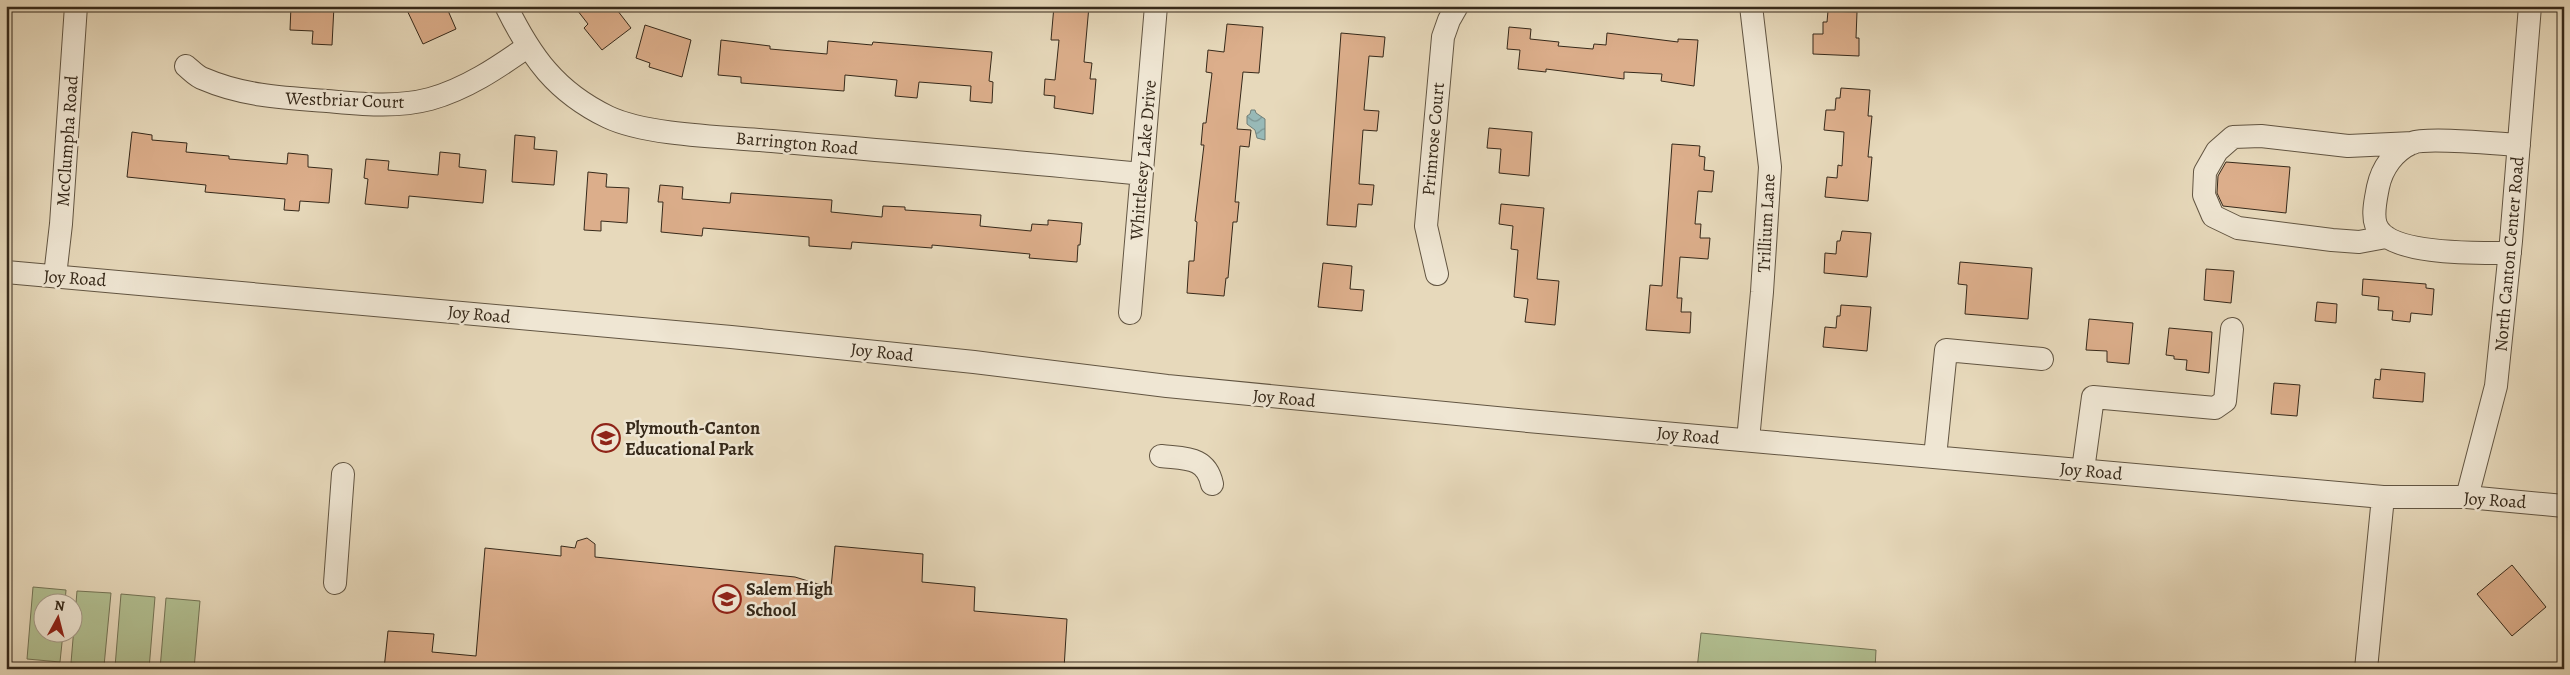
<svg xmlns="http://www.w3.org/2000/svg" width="2570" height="675" font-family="Alegreya,serif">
  <defs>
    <pattern id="water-waves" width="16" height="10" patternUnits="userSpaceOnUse" patternTransform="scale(1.25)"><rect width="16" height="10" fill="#98b9b7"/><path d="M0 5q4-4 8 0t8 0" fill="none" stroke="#7d9694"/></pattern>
  </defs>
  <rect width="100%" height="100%" fill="#e7d9bb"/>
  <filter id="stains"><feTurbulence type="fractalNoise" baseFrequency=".004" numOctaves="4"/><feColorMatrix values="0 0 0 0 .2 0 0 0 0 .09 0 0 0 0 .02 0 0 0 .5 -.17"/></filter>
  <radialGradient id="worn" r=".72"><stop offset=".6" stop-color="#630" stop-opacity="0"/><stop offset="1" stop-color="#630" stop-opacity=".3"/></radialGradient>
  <path fill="#b2c092" stroke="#747456" d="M33,587L66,590L65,602H42V632L63,633L60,662L27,659Z
    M77,591L111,593L104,666L71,663Z
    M121,594L155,597L149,669L115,667Z
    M166,598L200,601L194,669H160Z
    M1701,633L1876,650L1875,669H1697Z"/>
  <path fill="url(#water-waves)" stroke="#717f78" d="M1251,110H1255L1256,113L1265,119V140L1257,138L1255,130L1247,124V116L1250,114Z"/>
  <path fill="#dcae8b" stroke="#36291a" d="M291,6H334L332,45L312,44L313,31L290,30Z
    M405,6H446L456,29L423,44Z
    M574,6H614L631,28L602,50L584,28L588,24Z
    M1054,6H1089L1084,62L1092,63L1090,79H1096L1093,114L1054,108L1055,96L1044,95L1045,79L1055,80L1059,40H1051Z
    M1828,11L1857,12L1856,38H1859V56L1813,54V34H1823V22H1827Z
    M1227,24L1263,27L1259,73L1243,72L1237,129L1251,130L1249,147L1240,146L1235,202H1239L1237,222H1233L1228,278H1226L1224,296L1187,293L1189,261H1194L1197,222L1195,221L1204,145H1201L1203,123H1206L1212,73L1206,72L1208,50L1224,52Z
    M645,25L691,40L682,77L649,67L650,63L636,58Z
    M1509,27L1531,29L1530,39L1559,42L1558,46L1593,49L1594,44L1606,45L1607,33L1678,42V39L1698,40L1694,86L1661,81L1662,74L1624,72V79L1546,69V72L1518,69L1520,50L1507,49Z
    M1341,33L1385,37L1383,57L1369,56L1364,110L1379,111L1377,131L1363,130L1359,184L1374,185L1372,205L1358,204L1356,227L1327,225Z
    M721,40L770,46V49L827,54L828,41L872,45L873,42L992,52L989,81L993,82L992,103L970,101L971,86L919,82L917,98L895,96L897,80L845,75L844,91L741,83V77L718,75Z
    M1841,88L1870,90L1868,116H1872L1868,157H1872L1868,201L1825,197L1827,177L1837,178L1838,165L1842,166L1844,132L1824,130L1826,110H1835L1836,98H1840Z
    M1489,128L1532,132L1529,176L1499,173L1501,149L1487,148Z
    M132,132L152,135V140L187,143L186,152L229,156V159L287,164L288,153L308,155V167L332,169L329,203L300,201L299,211L284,210L285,199L205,192L206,185L127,177Z
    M515,135L535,137L534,149L557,151L554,185L512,182Z
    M1672,144L1700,146L1699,156L1705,157L1704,170L1714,171L1712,192L1698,191L1695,224H1701L1700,238H1710L1708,259L1680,257L1677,298H1682L1681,312H1691L1690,333L1646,330L1650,285L1662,286Z
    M440,152L460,154L459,167L486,170L483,203L409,196L408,208L365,204L368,179L364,178L366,159L389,161L388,170L438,175Z
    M2226,162L2290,167L2286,213L2223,206L2217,193L2218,176Z
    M588,172L607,174L606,187L629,188L627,223L601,221V231L584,230Z
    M660,185L683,187L682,199L730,203L731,193L832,200L831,212L882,217L883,206L905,207V210L981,215L980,226L1031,231L1032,224L1048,225V220L1082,223L1080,245H1078L1077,262L1029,258L1030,254L932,245V248L852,242L851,249L809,246V237L703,228L702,236L661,232L663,202H658Z
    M1501,204L1544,208L1537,279L1559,281L1555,325L1525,322L1528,299L1514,297L1518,250L1511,249L1513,226L1499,224Z
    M1842,231L1871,233L1867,277L1824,273L1825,253L1836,254L1837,241H1840Z
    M1960,262L2032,268L2028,319L1965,314L1967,285L1958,284Z
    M1323,263L1352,266L1350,289L1364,290L1362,311L1318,307Z
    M2206,269L2234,271L2231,303L2204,300Z
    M2363,279L2426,284V288L2434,289L2432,315L2411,313L2410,322L2392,320L2393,311L2378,310L2379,297L2362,295Z
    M2317,302L2337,304L2336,323L2315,321Z
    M1841,305L1871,307L1867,351L1823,347L1825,327L1836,328L1837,316H1840Z
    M2089,319L2133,323L2129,364L2107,362V351L2086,350Z
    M2169,328L2212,332L2209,373L2186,370L2187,360L2174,359V356L2166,355Z
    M2381,369L2425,373L2423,402L2373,398L2375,379L2380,380Z
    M2274,383L2300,385L2297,416L2271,414Z
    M587,538L595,544V557L795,577L831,588L835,546L923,554L922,582L975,587L974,611L1067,619L1064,669H384L388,631L434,634L432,652L476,656L485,548L561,556V546L575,548L577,541Z
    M2512,565L2546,607L2512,636L2477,594Z"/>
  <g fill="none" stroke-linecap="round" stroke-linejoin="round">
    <defs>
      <path id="minor" d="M506,6C531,57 556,92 608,117C648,136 727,137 772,141C895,152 1019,161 1141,174
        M186,66C191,70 197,77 204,79C243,96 285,98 327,101C362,104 396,108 430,99C466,89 497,68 527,47
        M2386,237L2359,242L2332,240L2238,228L2213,216L2204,195L2205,172L2217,151L2233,137L2261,136L2348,146L2413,143
        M2510,253C2482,253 2388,256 2376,225C2372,214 2376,198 2378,187C2382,168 2394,151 2412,143C2427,137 2499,144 2519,145
        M6,272L731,337L974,362L1167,386L1528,421L2383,497H2467L2564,506
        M1437,274L1426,226L1443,37L1449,20L1457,6
        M55,276L61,224L76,6
        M1130,313L1156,6
        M1748,440L1762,292L1770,167L1751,6
        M1161,456C1185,459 1206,456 1212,484
        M1935,457L1946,350L2042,359
        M2083,470L2093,397L2215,408L2225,401L2232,329
        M2467,497L2496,386L2511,241L2530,6
        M335,583L343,474
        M2366,669L2383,497"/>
    </defs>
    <use href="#minor" stroke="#625542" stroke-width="24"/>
    <use href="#minor" stroke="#efe6d3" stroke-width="22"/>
  </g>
  <defs>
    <symbol id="school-ring" viewBox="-11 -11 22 22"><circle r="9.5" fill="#efe6d3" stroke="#8f2418" stroke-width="1.5"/><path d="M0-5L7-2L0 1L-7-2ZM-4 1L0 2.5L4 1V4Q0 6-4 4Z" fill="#8f2418"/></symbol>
  </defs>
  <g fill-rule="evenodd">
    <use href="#school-ring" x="590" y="422" width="32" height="32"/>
    <use href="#school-ring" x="711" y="583" width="32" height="32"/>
  </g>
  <g text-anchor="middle" stroke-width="5" stroke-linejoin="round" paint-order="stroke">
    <g font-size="18" fill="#36291a" stroke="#efe6d3">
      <text transform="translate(345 100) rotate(2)" y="6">Westbriar Court</text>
      <text transform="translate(1433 139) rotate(-85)" y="6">Primrose Court</text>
      <text transform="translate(67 141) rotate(-86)" y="6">McClumpha Road</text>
      <text transform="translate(797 143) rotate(5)" y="6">Barrington Road</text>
      <text transform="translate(1143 160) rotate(-85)" y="6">Whittlesey Lake Drive</text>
      <text transform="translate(1766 223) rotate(-87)" y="6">Trillium Lane</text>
      <text transform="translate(2509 254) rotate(-85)" y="6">North Canton Center Road</text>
      <text transform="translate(75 278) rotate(4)" y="6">Joy Road</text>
      <text transform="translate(479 314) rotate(5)" y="6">Joy Road</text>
      <text transform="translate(882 352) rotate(6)" y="6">Joy Road</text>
      <text transform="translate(1284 398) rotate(5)" y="6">Joy Road</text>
      <text transform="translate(1688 435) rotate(5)" y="6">Joy Road</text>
      <text transform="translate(2091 471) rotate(5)" y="6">Joy Road</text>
      <text transform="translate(2495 500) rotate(4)" y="6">Joy Road</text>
    </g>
    <g font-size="18" font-weight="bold" fill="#36291a" stroke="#efe6d3" text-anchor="start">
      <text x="625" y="434">Plymouth-Canton<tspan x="625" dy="21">Educational Park</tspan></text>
      <text x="746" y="595">Salem High<tspan x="746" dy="21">School</tspan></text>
    </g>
  </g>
  <rect width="2570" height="675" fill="none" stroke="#e7d9bb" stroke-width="25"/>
  <rect x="8" y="8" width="2555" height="660" fill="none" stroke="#36291a" stroke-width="2.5"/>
  <rect x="12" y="12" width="2545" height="650" fill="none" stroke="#36291a"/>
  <g transform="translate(58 618) rotate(7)"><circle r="24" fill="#efe6d3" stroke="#a59a89"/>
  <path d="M0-4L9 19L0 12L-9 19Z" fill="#8f2418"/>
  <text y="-8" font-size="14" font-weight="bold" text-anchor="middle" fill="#36291a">N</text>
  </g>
  <rect width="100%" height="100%" filter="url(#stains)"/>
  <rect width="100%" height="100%" fill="url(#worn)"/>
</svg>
